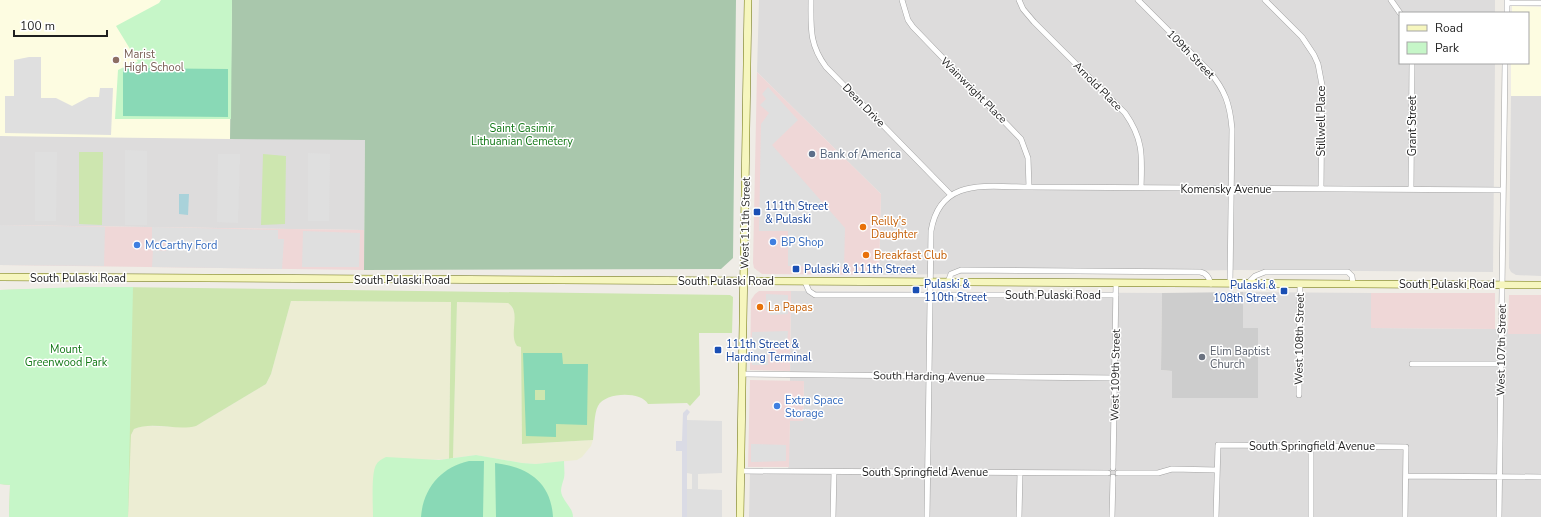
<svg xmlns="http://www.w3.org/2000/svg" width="1541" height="517" font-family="'Nunito Sans',sans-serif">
  <rect width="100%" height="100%" fill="#efece6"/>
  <path fill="#dddcdc" d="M759,0H1495V13H1400V63H1495L1493,272L1239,270L879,275L881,194L757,72Z
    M1511,96H1541V276L1516,275L1511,272L1509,268Z
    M0,136L365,140L364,230L0,225Z
    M791,291L1162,293L1161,370L1172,371V397L1258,328H1243V292L1371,293V328L1508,329V334H1541V517H749L750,472H788L790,421H803L804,381H790Z"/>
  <path fill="#efd7d7" d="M757,72L881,194L879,275L762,274L754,268L753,263Z
    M0,225L364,230V270L0,265Z
    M759,291H791L790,371L750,370L751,300L755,294Z
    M1371,293H1495V329L1371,328Z
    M1509,295H1541V334H1508Z
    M750,380L804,381L803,421H790L789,467H748Z"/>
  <path fill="#fdfce1" d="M0,0H232L230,139L0,136Z
    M1512,6L1541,7V96H1511V63H1528V13H1512Z"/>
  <path fill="#cdcdcd" d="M1243,292V328H1258V398H1172V371L1161,370L1162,293Z"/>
  <path fill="#ecedd3" d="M291,301L451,302L449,459L427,460L375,467L373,517H128L131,435L134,429L143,426L185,427L201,423L266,384L271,374Z
    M457,302L508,303L510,304L514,311L521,347L522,444L593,440L591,446L582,457L577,460L537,464L522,463L476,455L453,458Z"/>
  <path fill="#cde6af" d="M79,152H103L102,225L79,224Z
    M263,154L286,156L285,224L261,225Z
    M116,287L730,295L733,297L732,333H699L700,395L690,406L687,403L648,404C641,391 605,392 598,406C594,413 594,431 593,440L522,444L521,347L517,346C508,334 522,312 508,303L457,302L453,458L449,459L451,302L291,301L271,374L266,384L196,426C177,431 152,421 134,429L131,435L128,517H9L10,485L0,484V290Z"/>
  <path fill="#a9c7ac" d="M232,0H736L733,258L721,269L364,270L365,140L230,139Z"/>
  <path fill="#c6f6c8" d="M161,0H232L231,119H115L118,70L132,63L138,62L116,26L159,3Z
    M80,287H133L128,517H9L10,485L0,484V290Z
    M476,455L522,463L536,464L564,461C564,467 565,473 564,478C563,482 561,486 561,491C562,501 573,507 573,517H373C373,506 371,473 376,465C378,461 382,459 386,457L439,460Z"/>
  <path fill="#89d9b6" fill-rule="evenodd" d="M123,68L228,69V117L123,116Z
    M523,353H562L563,364H588L587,425L556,424V437L526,436ZM535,390H545V400H535Z
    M469,461H484L483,517H421C423,489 441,467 469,461Z
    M495,463C528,467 551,482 553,517H496Z"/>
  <path fill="#dfdfdf" d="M29,57H41V98H56L72,106L89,97H99L100,88H113L111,135L5,133V96H14V60Z
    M768,87L798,120L772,145L845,228L844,267L788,266V231H759L761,124L769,113L760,105L766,99L762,94Z
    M125,150L147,151V225H125Z
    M35,152H57L56,221H35Z
    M308,153L330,154L329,221H308Z
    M218,154H240L238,223L217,222Z
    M0,225L105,227L104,266L0,265Z
    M152,227L278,230V239H284L282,269L152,267L153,250L166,251V242L152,241Z
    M303,231L360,233L359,267H302Z
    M766,294L788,295V314L770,315V311H766Z
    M788,331L787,344H769L768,365H752V332Z
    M687,420L722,421V473L698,474V489L722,490V517H687V489H692V474L687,473Z
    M751,444L786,445V461L751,462Z"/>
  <path fill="#dadbe5" d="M687,409L690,412L687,416V517H682V451H676V441H682L683,413Z"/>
  <path fill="#a9d2da" d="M179,194H189L188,215L179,214Z"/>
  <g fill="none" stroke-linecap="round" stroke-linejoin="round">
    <defs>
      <path id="street" d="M811,0C811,28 809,44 826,67L951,195
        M902,0L908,20L913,27L1021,139L1028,158L1029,187
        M1019,0L1023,9L1034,22L1125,113C1144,140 1142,157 1141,188
        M1138,0L1209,71C1225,90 1230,104 1232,129L1230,284
        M1265,0L1302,37L1314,55L1318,64L1322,85L1321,189
        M1391,0L1400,13
        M1507,3H1541
        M1507,13V0
        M1411,189L1412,63
        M805,282L809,291L815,295H1116
        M948,282L951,274L961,270L1200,272C1207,273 1209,278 1211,284
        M1247,284L1255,276L1265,272H1348L1352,276L1353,284
        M1412,364H1501
        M742,374L1115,378
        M1299,395L1300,284
        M1113,468L1116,283
        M741,471L1108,473
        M1118,473H1158L1172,469L1217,470
        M1406,476L1541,477
        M833,517L834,472
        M927,517L931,231C940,177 986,187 1029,187L1503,190
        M1019,517L1020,473
        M1112,517L1113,477
        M1216,517L1218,445L1406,447L1405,517
        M1311,517V446
        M1499,517L1505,63"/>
      <path id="secondary" d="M0,277L1541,285
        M740,517L748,0"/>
    </defs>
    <use href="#street" stroke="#a3a3a3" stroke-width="6"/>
    <use href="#secondary" stroke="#6b710c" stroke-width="8"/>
    <use href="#street" stroke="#fff" stroke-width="5"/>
    <use href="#secondary" stroke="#f6f6be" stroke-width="7"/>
  </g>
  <circle fill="#8d6e63" stroke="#fff" stroke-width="1.5" cx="116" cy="60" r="4"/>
  <circle fill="#5c6f8a" stroke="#fff" stroke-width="1.5" cx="812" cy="154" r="4"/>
  <g fill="#1a4fb4" stroke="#fff" stroke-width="1.5">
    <rect x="753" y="208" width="8" height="8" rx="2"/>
    <rect x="792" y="265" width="8" height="8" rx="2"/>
    <rect x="912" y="286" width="8" height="8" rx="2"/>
    <rect x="1280" y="287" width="8" height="8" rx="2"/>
    <rect x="714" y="346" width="8" height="8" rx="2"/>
  </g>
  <g fill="#e8710a" stroke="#fff" stroke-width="1.5">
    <circle cx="863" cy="227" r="4"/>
    <circle cx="866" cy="255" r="4"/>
    <circle cx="760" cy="307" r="4"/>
  </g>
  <g fill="#3f7fe0" stroke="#fff" stroke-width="1.5">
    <circle cx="773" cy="242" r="4"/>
    <circle cx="137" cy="245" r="4"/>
    <circle cx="777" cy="406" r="4"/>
  </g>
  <circle fill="#6b7280" stroke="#fff" stroke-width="1.5" cx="1202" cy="357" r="4"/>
  <g text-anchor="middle" stroke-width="3" stroke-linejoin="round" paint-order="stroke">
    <g font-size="11" fill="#785e54" stroke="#fff" text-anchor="start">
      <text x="124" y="58">Marist<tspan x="124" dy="13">High School</tspan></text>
    </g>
    <g font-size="11" fill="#1f1f1f" stroke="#fff">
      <text transform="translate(1191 54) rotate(46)" y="4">109th Street</text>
      <text transform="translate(1098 86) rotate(45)" y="4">Arnold Place</text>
      <text transform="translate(974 90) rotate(45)" y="4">Wainwright Place</text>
      <text transform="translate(864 105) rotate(46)" y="4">Dean Drive</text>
      <text transform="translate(1321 121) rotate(-90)" y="4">Stillwell Place</text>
      <text transform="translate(1412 126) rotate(-90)" y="4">Grant Street</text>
      <text x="1226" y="193">Komensky Avenue</text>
      <text transform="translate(745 223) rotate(-89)" y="4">West 111th Street</text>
      <text x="78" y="282">South Pulaski Road</text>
      <text x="402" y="284">South Pulaski Road</text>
      <text x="726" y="285">South Pulaski Road</text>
      <text x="1447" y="288">South Pulaski Road</text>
      <text x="1053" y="299">South Pulaski Road</text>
      <text transform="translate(1299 339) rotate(-89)" y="4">West 108th Street</text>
      <text transform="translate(1501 350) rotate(-89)" y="4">West 107th Street</text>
      <text transform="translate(1115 375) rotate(-89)" y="4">West 109th Street</text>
      <text transform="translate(929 376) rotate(1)" y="4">South Harding Avenue</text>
      <text x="1312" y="450">South Springfield Avenue</text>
      <text x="925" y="476">South Springfield Avenue</text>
    </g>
    <g font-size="11" fill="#127816" stroke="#fff">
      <text x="522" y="132">Saint Casimir<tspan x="522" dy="13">Lithuanian Cemetery</tspan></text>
      <text x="66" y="353">Mount<tspan x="66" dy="13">Greenwood Park</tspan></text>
    </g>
    <g font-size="11" fill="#4e5e75" stroke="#fff" text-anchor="start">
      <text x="820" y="158">Bank of America</text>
    </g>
    <g font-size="11" fill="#164399" stroke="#fff" text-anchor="start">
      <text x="765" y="210">111th Street<tspan x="765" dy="13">&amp; Pulaski</tspan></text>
      <text x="804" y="273">Pulaski &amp; 111th Street</text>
      <text x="924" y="288">Pulaski &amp;<tspan x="924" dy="13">110th Street</tspan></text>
      <text x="1276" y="289" text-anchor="end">Pulaski &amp;<tspan x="1276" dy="13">108th Street</tspan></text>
      <text x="726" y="348">111th Street &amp;<tspan x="726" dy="13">Harding Terminal</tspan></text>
    </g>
    <g font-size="11" fill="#c56008" stroke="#fff" text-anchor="start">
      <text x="871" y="225">Reilly's<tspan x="871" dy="13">Daughter</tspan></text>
      <text x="874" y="259">Breakfast Club</text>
      <text x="768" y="311">La Papas</text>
    </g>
    <g font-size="11" fill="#366cbe" stroke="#fff" text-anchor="start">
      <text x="781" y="246">BP Shop</text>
      <text x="145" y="249">McCarthy Ford</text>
      <text x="785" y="404">Extra Space<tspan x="785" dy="13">Storage</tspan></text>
    </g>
    <g font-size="11" fill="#5b616d" stroke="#fff" text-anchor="start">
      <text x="1210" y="355">Elim Baptist<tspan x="1210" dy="13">Church</tspan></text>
    </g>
  </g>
  <rect x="1399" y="12" width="130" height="52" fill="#ffffff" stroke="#a5a5a5"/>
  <rect x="1407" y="25" width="20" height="6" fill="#f6f6be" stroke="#a5a5a5"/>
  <text x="1435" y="32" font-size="12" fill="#1f1f1f">Road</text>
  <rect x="1407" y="42" width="20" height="12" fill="#c6f6c8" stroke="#a5a5a5"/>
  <text x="1435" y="52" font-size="12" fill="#1f1f1f">Park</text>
  <path d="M14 30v6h93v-6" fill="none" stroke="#1f1f1f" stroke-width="2"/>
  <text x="20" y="30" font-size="12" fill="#1f1f1f" stroke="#ffffff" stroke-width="3" paint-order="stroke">100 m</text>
</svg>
